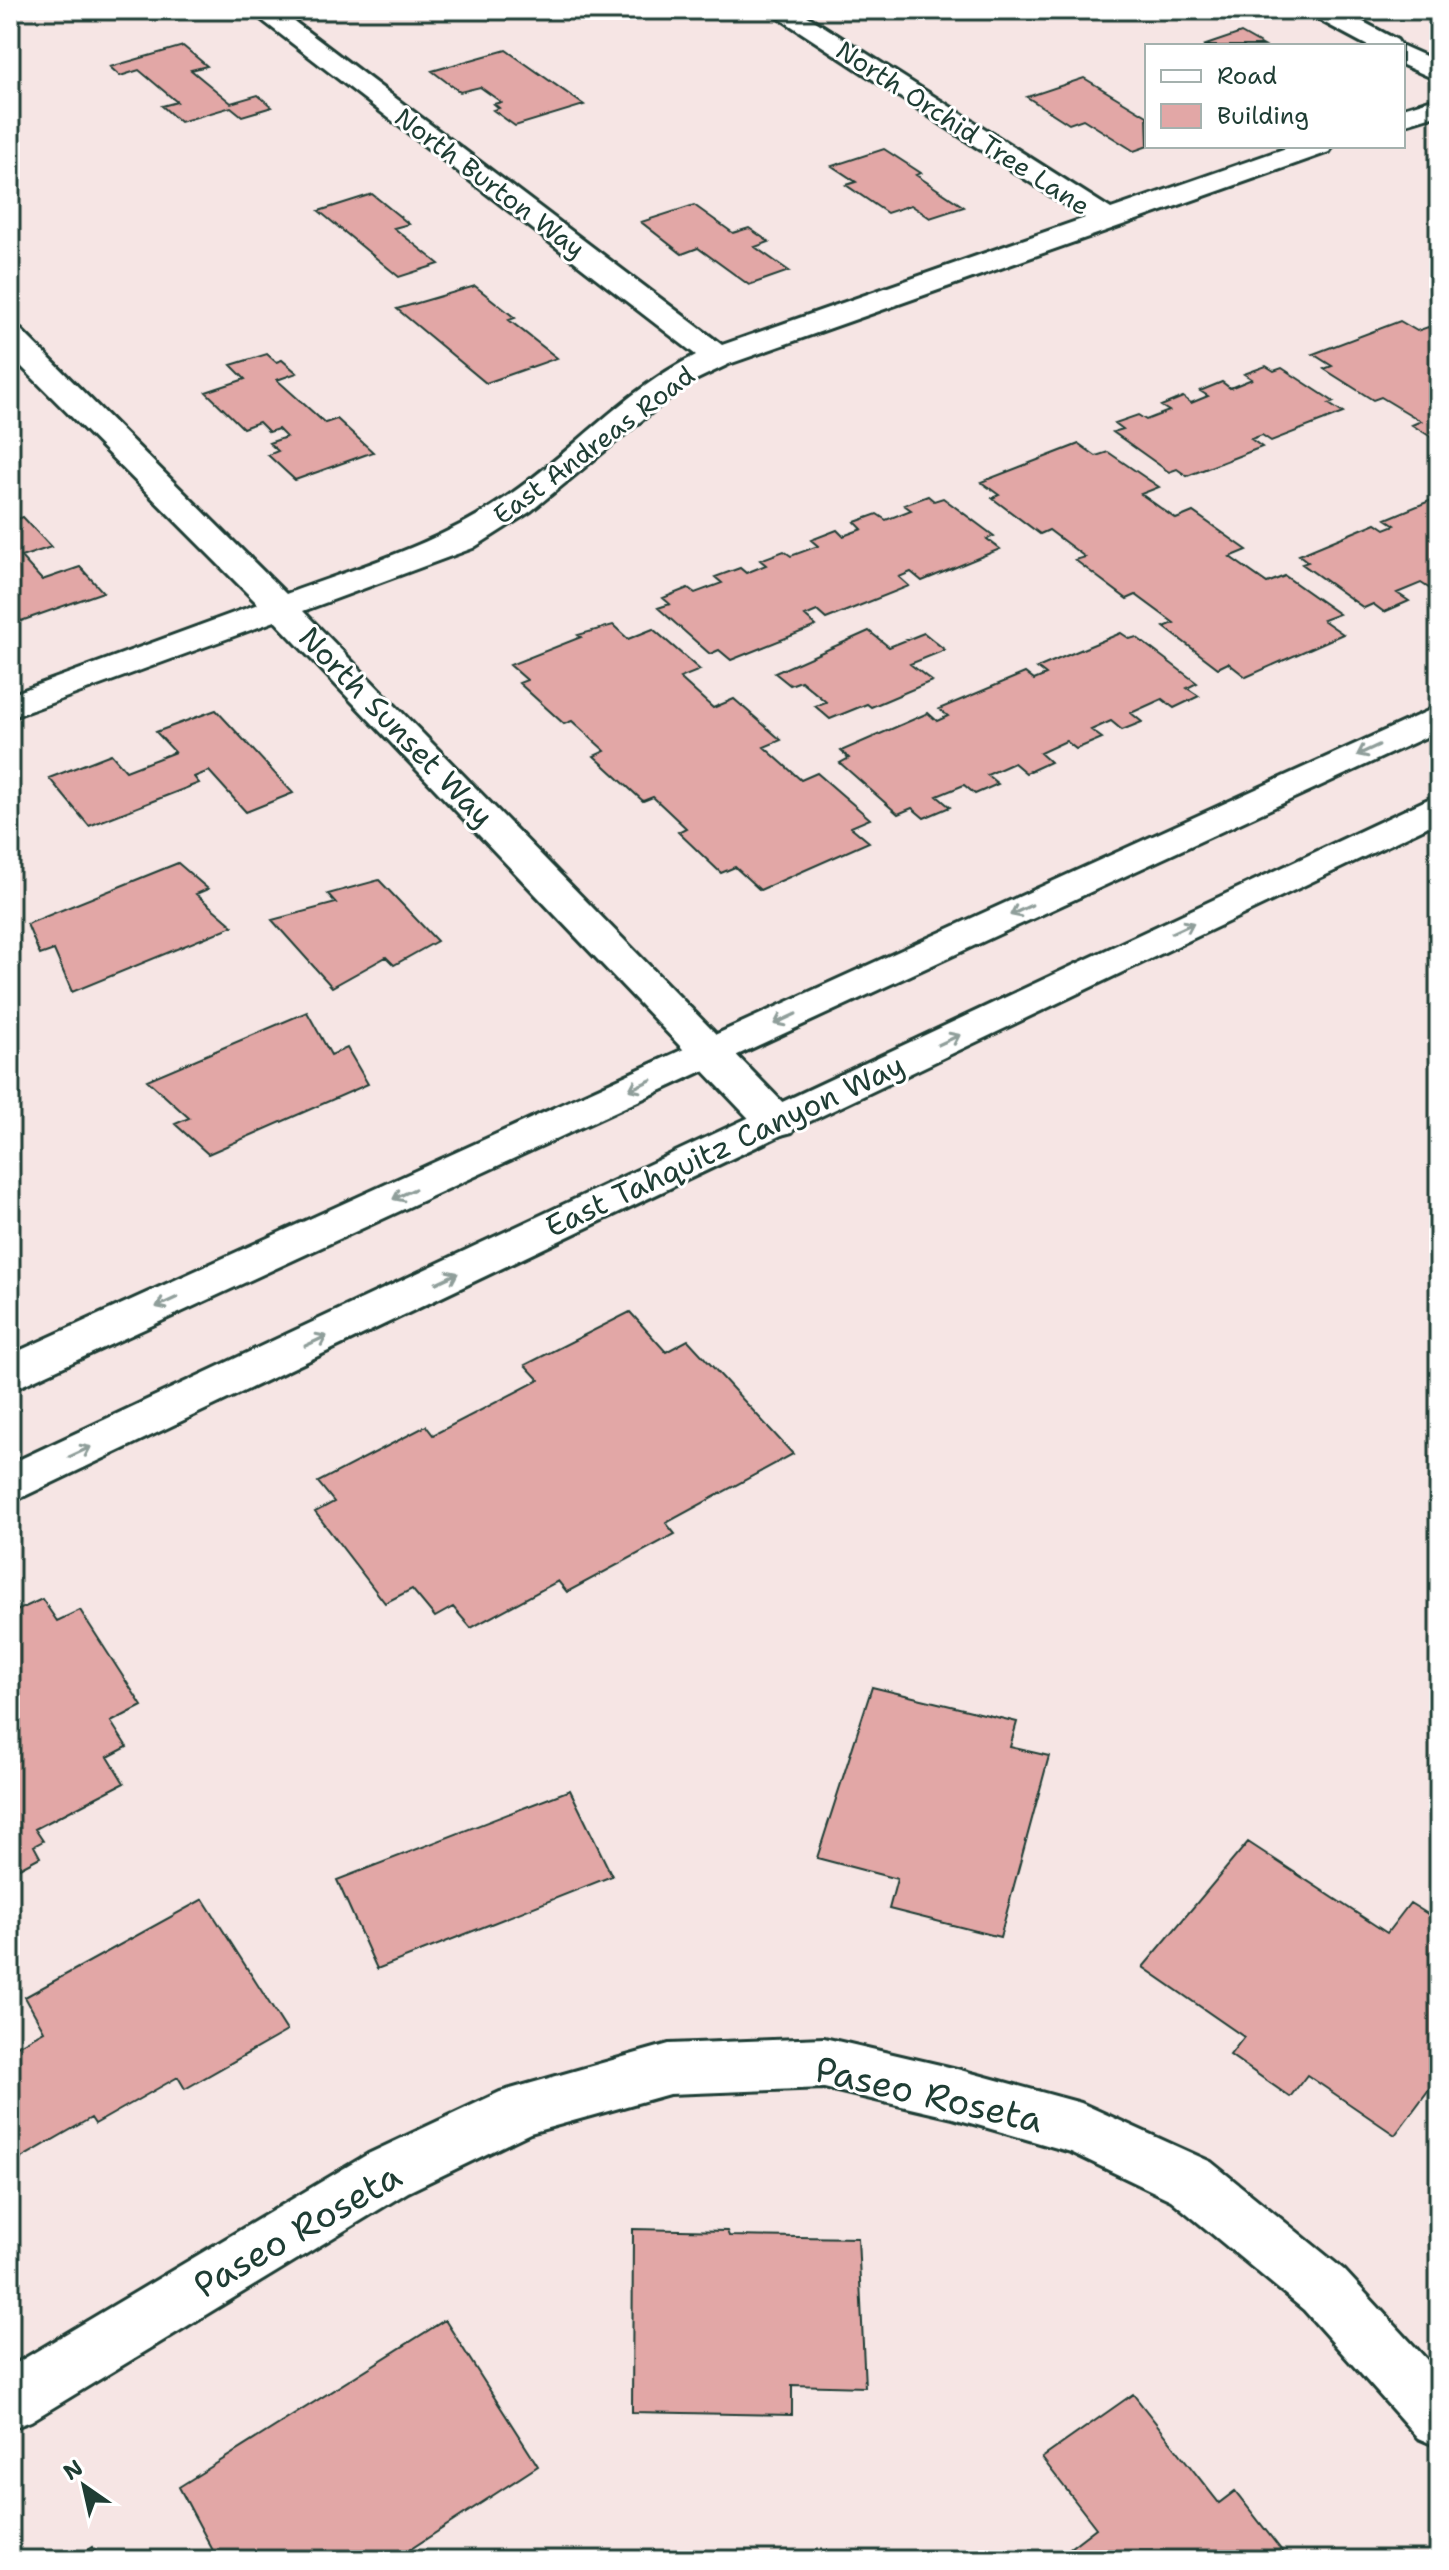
<svg xmlns="http://www.w3.org/2000/svg" width="1449" height="2570" font-family="'Shantell Sans',sans-serif">
  <rect width="100%" height="100%" fill="#f6e5e4"/>
  <filter id="ink" filterUnits="userSpaceOnUse"><feTurbulence type="fractalNoise" baseFrequency=".0125" numOctaves="2"/><feDisplacementMap in="SourceGraphic" scale="16" xChannelSelector="R" yChannelSelector="G"/><feConvolveMatrix kernelMatrix="1 2 1 2 8 2 1 2 1" color-interpolation-filters="sRGB"/></filter>
  <g filter="url(#ink)">
    <path fill="#e2a7a6" stroke="#1f3d34" stroke-width="2" d="M1241,33L1264,46H1203Z
      M183,46L207,66L191,70L231,103L258,95L272,107L242,116L231,107L180,122L162,106L177,102L139,70L120,76L110,67Z
      M506,50L584,105L515,126L493,110L499,108L494,104L501,102L480,87L460,92L432,71Z
      M1084,78L1147,116L1148,146L1134,151L1083,119L1069,124L1027,97Z
      M884,149L921,173L916,175L964,207L930,218L911,205L887,213L846,185L856,182L832,166Z
      M372,194L409,224L394,228L439,264L399,277L319,211Z
      M694,205L733,233L749,228L769,242L755,247L789,271L749,285L698,248L682,254L641,222Z
      M475,286L515,318L509,320L557,358L486,383L397,309Z
      M1400,321L1417,331L1428,327L1439,334V442L1412,425L1421,421L1381,397L1373,400L1324,369L1332,366L1313,354Z
      M267,354L276,362L282,360L297,373L277,380L325,423L337,419L373,452L295,480L268,455L278,451L269,443L286,437L278,429L269,432L259,422L243,428L206,392L245,379L231,365Z
      M1266,366L1274,371L1282,368L1334,402L1329,404L1343,413L1271,441L1262,435L1251,439L1262,447L1187,476L1177,469L1169,472L1113,432L1123,429L1115,423L1138,415L1146,420L1169,411L1161,406L1183,397L1191,403L1208,396L1200,391L1222,382L1230,388L1252,379L1244,374Z
      M1079,444L1096,456L1108,452L1159,487L1141,494L1176,519L1193,512L1247,550L1230,557L1267,583L1285,576L1339,614L1323,620L1343,634L1246,677L1228,663L1218,668L1164,627L1174,623L1136,595L1127,599L1075,560L1085,557L1049,530L1040,534L992,498L999,495L981,482Z
      M928,496L934,501L943,498L994,536L987,539L1000,549L922,581L911,572L899,577L909,586L826,619L817,611L805,616L816,626L731,660L719,650L710,654L658,608L670,604L663,598L688,588L695,593L722,583L715,577L740,568L746,573L766,565L760,560L784,551L791,556L818,546L811,540L837,530L843,536L862,529L855,522L877,514L886,520L911,510L904,505Z
      M1439,497V587L1432,590L1421,583L1397,593L1409,601L1384,612L1373,604L1364,608L1302,564L1308,562L1299,555L1376,523L1385,529L1395,525L1386,519Z
      M23,517L51,547L21,557L42,580L80,567L103,592L21,621L10,609V522Z
      M613,625L628,639L653,629L700,670L680,678L713,708L734,699L781,740L764,747L801,780L817,773L870,819L851,827L869,842L760,890L735,867L721,873L678,832L686,828L653,797L643,801L594,756L605,751L572,721L564,724L519,683L527,680L510,665L581,637L578,635Z
      M869,631L889,647L924,633L945,650L910,664L932,681L871,707L867,704L830,719L815,706L826,702L801,681L790,685L775,673Z
      M1121,633L1130,639L1136,637L1197,683L1187,688L1199,696L1174,708L1162,699L1131,713L1142,722L1122,730L1111,721L1091,730L1102,738L1076,749L1066,741L1040,753L1050,762L1026,773L1014,763L987,775L998,784L975,794L964,785L937,796L950,807L924,818L912,808L898,814L840,763L849,758L841,751L928,713L937,721L948,716L939,709L1025,673L1034,680L1046,675L1037,668Z
      M216,710L293,793L246,812L209,771L194,777L199,783L89,826L49,778L111,754L126,771L175,752L156,732Z
      M178,863L208,889L196,894L233,926L72,992L54,950L40,955L27,924Z
      M379,880L437,941L394,965L386,957L332,987L272,920L336,903L328,894Z
      M307,1012L331,1055L347,1048L368,1084L208,1154L175,1124L189,1118L147,1080Z
      M630,1312L666,1352L688,1340L793,1454L666,1523L675,1534L567,1592L558,1581L471,1628L453,1607L435,1617L412,1589L385,1603L315,1512L334,1502L318,1482L426,1426L433,1435L539,1380L525,1365Z
      M42,1599L57,1621L80,1610L142,1706L111,1722L127,1747L108,1757L124,1783L35,1829L43,1841L34,1846L40,1857L10,1873V1614Z
      M872,1687L1017,1722L1010,1747L1049,1756L1000,1937L889,1909L897,1879L817,1858Z
      M570,1790L612,1876L377,1969L337,1880Z
      M1248,1842L1387,1933L1410,1903L1439,1921V2076L1395,2135L1307,2075L1290,2097L1230,2055L1244,2037L1143,1967Z
      M203,1899L287,2031L185,2089L178,2077L95,2124L91,2118L14,2162L10,2154V2050L44,2031L25,1997Z
      M633,2229L727,2231L729,2236L858,2238L865,2387L792,2385V2415L632,2412Z
      M445,2320L538,2466L394,2560H218L179,2487Z
      M1133,2394L1219,2503L1235,2491L1289,2560H1079L1070,2548L1096,2528L1042,2458Z
      M93,2547L100,2560H73Z"/>
    <g fill="none" stroke-linecap="round" stroke-linejoin="round">
      <defs>
        <path id="minor" d="M249,10H279L722,345L1085,218L767,10H798L1111,209L1292,146H1333L1329,152L729,364L685,385L531,511L473,548L303,611L792,1112L798,1122L792,1132L777,1136L762,1132L275,621L10,718V695L258,604L10,355V328L21,330L286,594C362,566 438,544 505,498C571,454 624,390 696,355Z
          M1308,10H1341L1397,40L1401,46H1368L1312,16Z
          M1403,46L1439,62V81L1403,65Z
          M1439,97V114L1403,125V108Z
          M824,2038L953,2068L1081,2103L1211,2162L1344,2270L1439,2373V2447L1418,2438L1304,2310L1171,2200L1071,2152L953,2118L824,2088L669,2094L530,2133L408,2192L31,2421L10,2429V2367L368,2154L500,2092L669,2044Z"/>
        <path id="secondary" d="M1439,706V731L10,1391V1355Z
          M1439,794V821L10,1503V1464Z"/>
      </defs>
      <use href="#minor" stroke="#1f3d34" stroke-width="6"/>
      <use href="#secondary" stroke="#1f3d34" stroke-width="6"/>
      <use href="#minor" fill="#fff" fill-rule="evenodd"/>
      <use href="#secondary" fill="#fff" fill-rule="evenodd"/>
    </g>
    <defs><path id="oneway-shaft" d="M-6 0H5M1.5-3L5.5 0L1.5 3" fill="none" stroke-width="1.6" stroke-linecap="round" stroke-linejoin="round" transform="scale(2)"/></defs>
    <g stroke="#8f9e9a">
      <use href="#oneway-shaft" transform="translate(1368 750) rotate(155)"/>
      <use href="#oneway-shaft" transform="translate(1021 910) rotate(155)"/>
      <use href="#oneway-shaft" transform="translate(1183 928) rotate(-25)"/>
      <use href="#oneway-shaft" transform="translate(785 1019) rotate(155)"/>
      <use href="#oneway-shaft" transform="translate(949 1040) rotate(-25)"/>
      <use href="#oneway-shaft" transform="translate(640 1085) rotate(155)"/>
      <use href="#oneway-shaft" transform="translate(404 1194) rotate(155)"/>
      <use href="#oneway-shaft" transform="translate(447 1278) rotate(-25)"/>
      <use href="#oneway-shaft" transform="translate(167 1302) rotate(155)"/>
      <use href="#oneway-shaft" transform="translate(316 1341) rotate(-25)"/>
      <use href="#oneway-shaft" transform="translate(80 1452) rotate(-25)"/>
    </g>
  </g>
  <g text-anchor="middle" stroke-width="6" stroke-linejoin="round" paint-order="stroke">
    <g font-size="26" fill="#1f3d34" stroke="#fff">
      <text transform="translate(963 128) rotate(33)" y="9">North Orchid Tree Lane</text>
      <text transform="translate(490 183) rotate(37)" y="9">North Burton Way</text>
      <text transform="translate(594 445) rotate(-37)" y="9">East Andreas Road</text>
    </g>
    <g font-size="30" fill="#1f3d34" stroke="#fff">
      <text transform="translate(396 727) rotate(46)" y="10">North Sunset Way</text>
      <text transform="translate(725 1146) rotate(-25)" y="10">East Tahquitz Canyon Way</text>
    </g>
    <g font-size="36" fill="#1f3d34" stroke="#fff">
      <text transform="translate(929 2094) rotate(13)" y="13">Paseo Roseta</text>
      <text transform="translate(297 2230) rotate(-30)" y="13">Paseo Roseta</text>
    </g>
  </g>
  <rect width="1449" height="2570" fill="none" stroke="#fff" stroke-width="40"/>
  <rect x="20" y="20" width="1409" height="2530" fill="none" stroke="#1f3d34" stroke-width="3" filter="url(#ink)"/>
  <rect x="1145" y="44" width="260" height="104" fill="#ffffff" stroke="#a5b1ae" stroke-width="2"/>
  <rect x="1161" y="70" width="40" height="12" fill="#ffffff" stroke="#a5b1ae" stroke-width="2"/>
  <text x="1217" y="84" font-size="24" fill="#1f3d34">Road</text>
  <rect x="1161" y="104" width="40" height="24" fill="#e2a7a6" stroke="#a5b1ae" stroke-width="2"/>
  <text x="1217" y="124" font-size="24" fill="#1f3d34">Building</text>
  <g transform="translate(84 2486) rotate(326)" stroke="#ffffff" stroke-width="6" paint-order="stroke">
  <path d="M0-6L14 30L0 20L-14 30Z" fill="#1f3d34"/>
  <text y="-12" font-size="22" font-weight="bold" text-anchor="middle" fill="#1f3d34">N</text>
  </g>
</svg>
